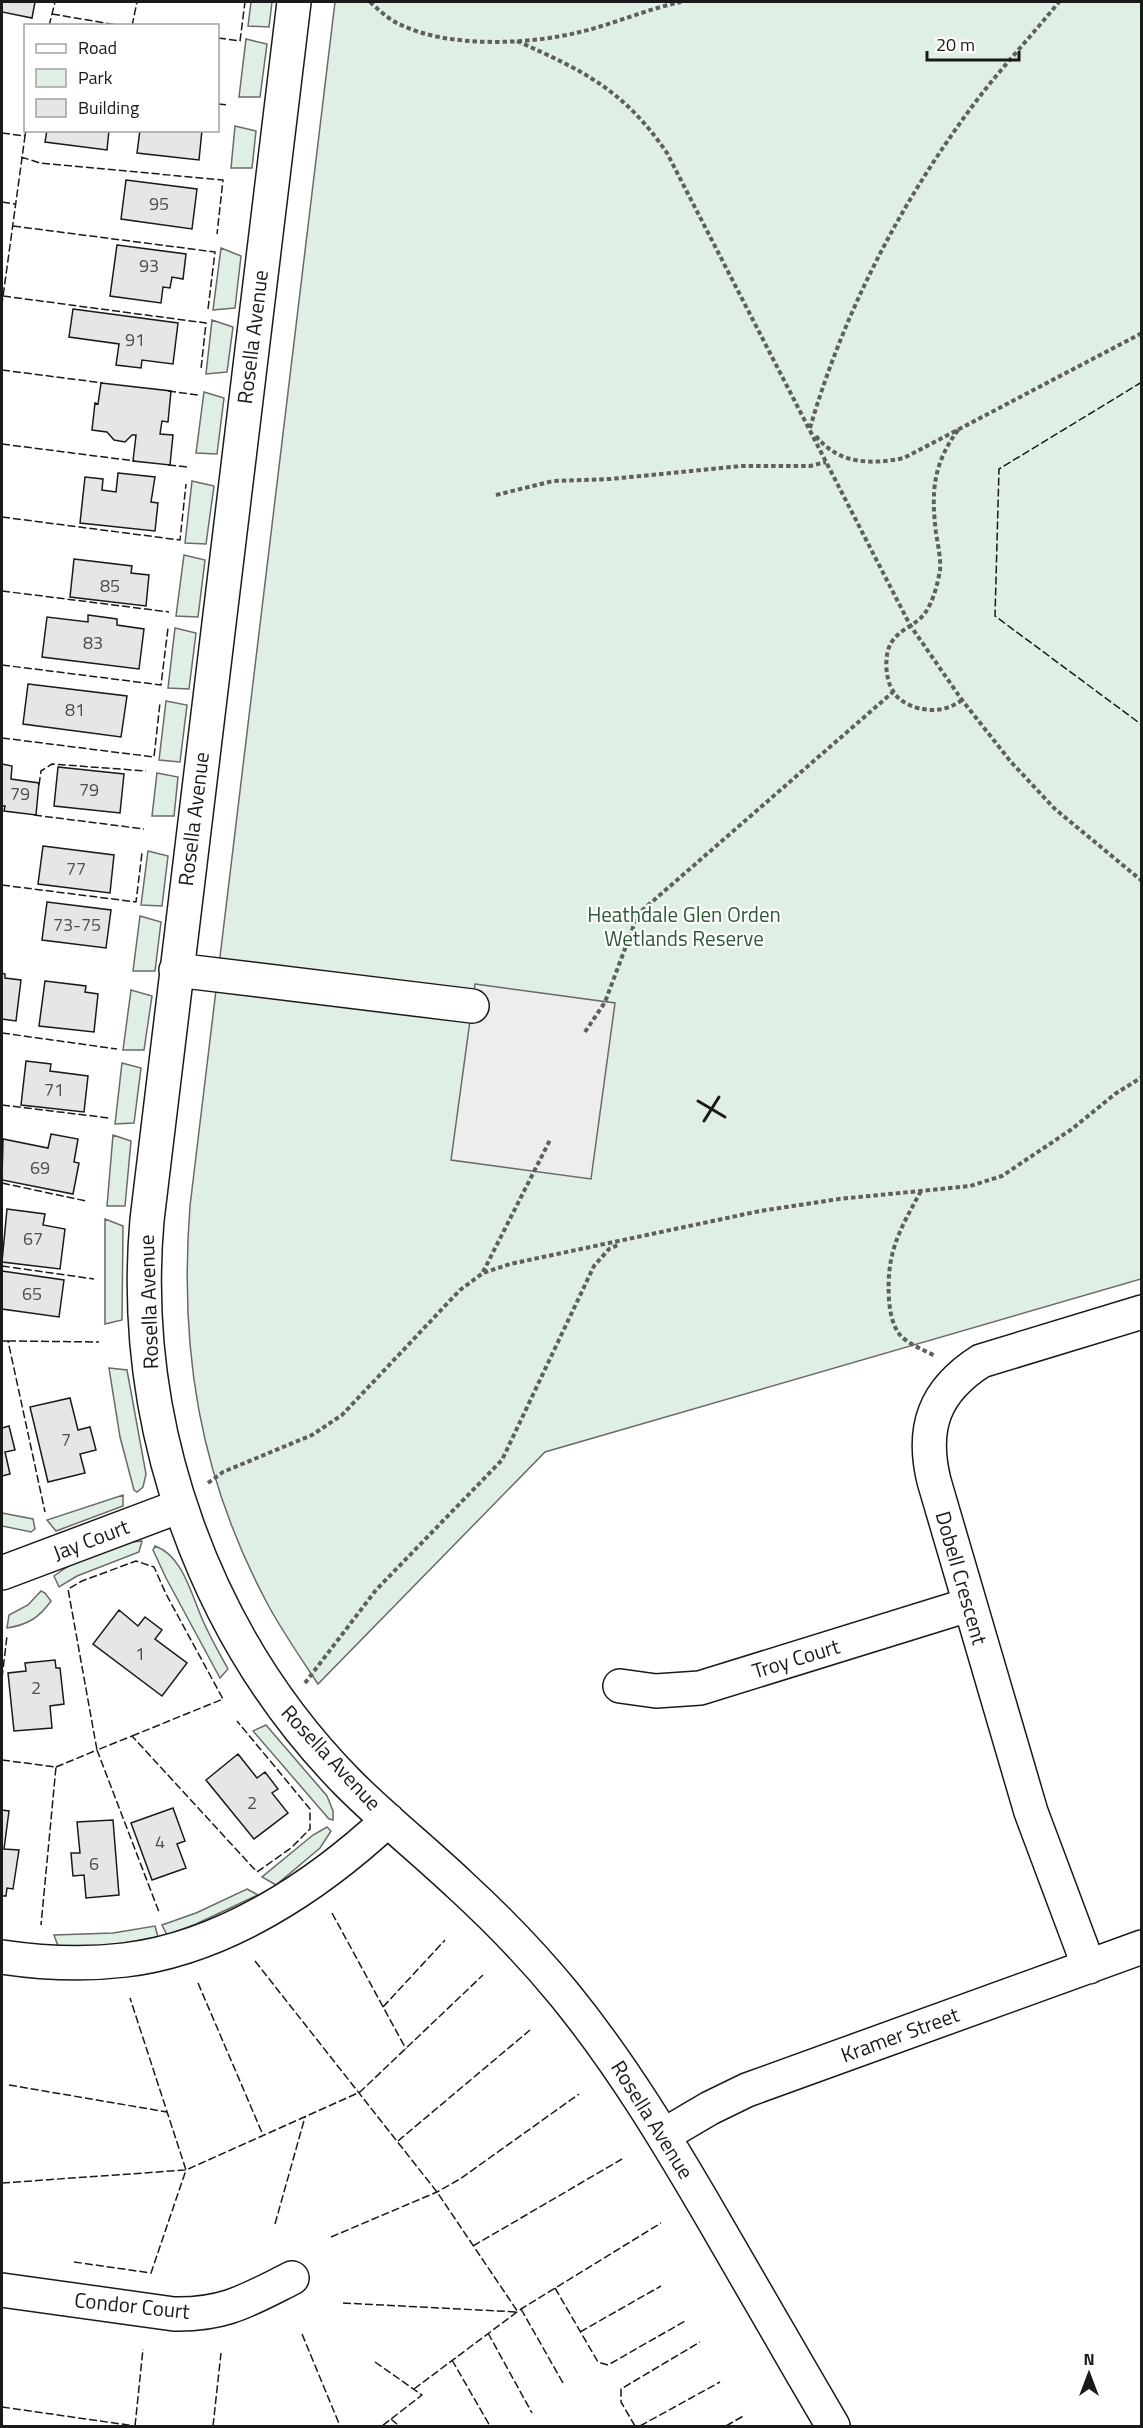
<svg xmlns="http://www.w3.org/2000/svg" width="1143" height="2428" font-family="'Titillium Web',sans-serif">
  <rect width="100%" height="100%" fill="#fff"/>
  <path fill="#e0efe3" stroke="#6a6a6a" stroke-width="1.5" d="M251,2H272L269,27L248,26Z
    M335,2H1141V1279L545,1452L318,1684C300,1657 282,1631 267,1603C199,1475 179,1349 190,1206Z
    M246,39L267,44L260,97H239Z
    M235,126L256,131L252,168H231Z
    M221,248L241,256L235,308L213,310Z
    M212,320L233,327L227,372L206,374Z
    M204,392L224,398L217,454L196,453Z
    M192,481L214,486L206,544L185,543Z
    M184,555L205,560L198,617L176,616Z
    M175,628L196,633L189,689L168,688Z
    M166,701L187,705L180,762L159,760Z
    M157,773L178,777L174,816H152Z
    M148,851L168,856L162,906L141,905Z
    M140,916L161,922L155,971H133Z
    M131,990L152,996L144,1050H123Z
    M122,1063L141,1068L134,1123L115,1124Z
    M113,1135L131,1141L125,1206H107Z
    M105,1219L123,1226L122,1320L105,1324Z
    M109,1368L127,1370L146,1474L143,1487L137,1492L134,1490L120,1437Z
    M123,1495V1506L56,1531L47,1520Z
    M2,1513L33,1519L35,1529L31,1532L2,1526Z
    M142,1541L139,1552L77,1576L59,1587L54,1576C75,1560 115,1542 142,1541Z
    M155,1546C184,1556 192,1598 204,1623C211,1639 220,1654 228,1669L220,1678L166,1578L153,1550Z
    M41,1591L45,1593L51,1601C39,1618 27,1625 7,1628L9,1615L28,1605Z
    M266,1725L327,1796L333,1811V1820L329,1819L253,1731Z
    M327,1827L331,1831L320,1848L276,1885L262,1877L313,1835Z
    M247,1889L258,1895L196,1924L167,1935L162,1925L196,1913Z
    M155,1926L158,1937L105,1946H58L54,1935L113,1933Z"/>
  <path fill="#ededed" stroke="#6a6a6a" stroke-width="1.5" d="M475,984L615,1003L591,1179L451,1160Z"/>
  <path fill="#e6e6e6" stroke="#1a1a1a" stroke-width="1.5" d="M2,2H35L32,18L2,12Z
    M47,130H109L107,150L45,142Z
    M140,130H202L199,160L137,153Z
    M126,180L197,189L192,229L121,219Z
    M117,245L186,254L183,279L172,277L170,288L163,287L161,303L110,296Z
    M73,309L178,323L173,364L142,360L141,368L116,365L119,344L69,337Z
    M101,383L171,391L168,422L162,421L160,434L173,435L170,465L133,461L136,435H132L125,442L114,440L107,432L92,430L95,403L98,404Z
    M118,473L155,477L151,502L158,503L155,531L80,523L85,477L103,479L102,490L116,492Z
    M74,559L132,566L131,573L149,575L146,606L70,597Z
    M88,615L117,619V625L144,629L139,669L42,657L47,617L88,622Z
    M28,684L127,696L121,737L23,724Z
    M2,764L12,766L11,779L39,783L36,815L4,811L5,806H2Z
    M58,767L124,774L120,813L54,806Z
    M43,846L114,855L110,893L38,884Z
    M47,902L111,910L106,948L42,940Z
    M2,973L5,974V978L21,980L16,1021L2,1019Z
    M45,981L86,986L85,992L98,994L94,1032L39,1026Z
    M26,1061L51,1064L50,1071L88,1076L84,1112L21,1105Z
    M51,1134L78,1139L74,1162L79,1163L73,1194L2,1180L3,1139L48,1148Z
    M7,1209L45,1214L43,1225L65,1229L60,1269L2,1262Z
    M2,1271L64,1280L59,1317L2,1309Z
    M70,1398L78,1430L90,1427L96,1450L80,1454L85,1473L48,1482L30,1407Z
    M9,1426L15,1450L5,1452L10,1474L2,1476V1428Z
    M119,1610L138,1626L145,1617L162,1630L155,1639L187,1663L162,1696L93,1644Z
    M55,1660L56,1668H60L64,1704L50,1706L52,1728L14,1731L8,1673L26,1671L25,1663Z
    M238,1754L257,1778L265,1772L278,1789L272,1793L288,1813L254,1839L206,1780Z
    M173,1808L185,1841L177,1844L186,1868L152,1880L131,1823Z
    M2,1810L9,1811L4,1849L19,1850L13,1889L7,1888L6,1896H2Z
    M113,1820L119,1895L86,1898L84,1875L73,1876L71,1853H80L77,1822Z"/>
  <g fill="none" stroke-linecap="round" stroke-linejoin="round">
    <defs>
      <path id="minor" d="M294,2L147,1220C129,1426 204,1637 349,1784C384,1819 424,1851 460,1885C497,1919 532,1955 564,1994C622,2065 668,2142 714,2221C754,2290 793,2358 833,2426
        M176,970L472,1006
        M2,1573L180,1506
        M620,1686L656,1691L700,1688L968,1605
        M2,1957C43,1963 83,1965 125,1960C224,1948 317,1886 388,1820
        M1089,1967L1031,1812L934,1481C921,1428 934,1391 981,1361L1142,1312
        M664,2135L710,2108L747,2090L1142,1947
        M2,2290L174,2314C225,2315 248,2300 292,2278"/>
    </defs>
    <use href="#minor" stroke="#1a1a1a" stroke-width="36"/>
    <path stroke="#5f5f5f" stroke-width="4" stroke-dasharray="4.5 3" stroke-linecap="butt" d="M370,2C379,10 388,19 399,24C447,48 528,45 580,32C614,24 647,9 681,2
      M517,41C584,71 624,90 667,153L910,625L962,700L1011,762L1055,809L1142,881
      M810,428C845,308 904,196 980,96C1005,64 1033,34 1059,2
      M958,430C933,464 931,492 936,533C938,545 941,559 940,570C938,583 933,602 925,613C917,625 899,629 891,643C884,655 885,679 893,691C898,701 913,708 923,709C938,712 951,708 962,700
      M816,436C838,464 871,465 904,458L1142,333
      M496,495L553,481L610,479L742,466H810L826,462
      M585,1032L605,1002L638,914L893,692
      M921,1191C899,1231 886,1253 889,1300C890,1311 892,1325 900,1335C908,1344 924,1350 935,1356
      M483,1272L550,1140
      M208,1483L223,1472L312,1435L342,1415L460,1290L483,1273L510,1264L760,1211L839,1199L970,1186L1002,1176L1072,1129L1115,1094L1142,1077
      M305,1683L376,1590L502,1460L594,1266L609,1249L620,1244"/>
    <use href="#minor" stroke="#fff" stroke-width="33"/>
    <path stroke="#1a1a1a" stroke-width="1.5" stroke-dasharray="8 3" stroke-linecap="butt" d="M52,14L123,26
      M49,26L55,2
      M132,26L137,2
      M218,38L240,41L245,2
      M218,104L228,105
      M2,133L25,136L2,304
      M25,136L26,130
      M21,157L40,163L223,180L217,234
      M2,202L15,204
      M13,226L215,252L208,309
      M3,296L206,323L201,369
      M2,370L103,383
      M1142,382L999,469L995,616L1142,725
      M168,391L198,395
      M2,444L135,461
      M168,465L188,467
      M2,517L180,540L186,484
      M2,591L169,612
      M2,665L161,685L168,628
      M2,738L154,757L160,703
      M39,785L41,771L52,764L146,771
      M34,815L144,829
      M2,885L136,902L142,853
      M2,1033L117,1049
      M2,1105L109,1118
      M2,1183L86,1201
      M2,1266L94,1279
      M2,1341H8L45,1512
      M8,1341L99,1342
      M2,1678L7,1636
      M132,1736L223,1699L166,1594L154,1567L136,1561L82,1581L68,1589L97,1750L132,1736L257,1872L291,1848L310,1829V1809L237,1721
      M2,1760L56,1767L41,1925
      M56,1767L97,1750L159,1912
      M332,1913L406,2049
      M255,1961L437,2192L518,2312
      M198,1983L263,2135
      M383,2007L445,1940
      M9,2085L167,2112
      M398,2141L530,2030
      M2,2183L186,2170L360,2092L483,1975
      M275,2224L305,2117
      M331,2237L437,2192L460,2179L579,2094
      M473,2246L622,2159
      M74,2262L151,2273L186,2170L130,1998
      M555,2288L598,2362L608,2365L685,2321
      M343,2303L518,2312
      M521,2309L563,2383
      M580,2332L661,2286
      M488,2333L532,2413
      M302,2334L340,2426
      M452,2360L490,2426
      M375,2362L422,2395L382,2426
      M414,2389L521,2309L661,2223
      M2,2407L135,2426
      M391,2419L399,2426
      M135,2426L143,2349
      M213,2426L221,2353
      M635,2426L621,2402V2389L700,2342
      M640,2426L720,2382
      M726,2426L745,2415"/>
    <path stroke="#1a1a1a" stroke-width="3" d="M698,1101L725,1117
      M704,1121L719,1097"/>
  </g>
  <g text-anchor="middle" stroke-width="4.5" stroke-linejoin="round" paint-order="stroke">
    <g font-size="18" fill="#4d4d4d">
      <text x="159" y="210">95</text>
      <text x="149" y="272">93</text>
      <text x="135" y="346">91</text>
      <text x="110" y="592">85</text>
      <text x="93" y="649">83</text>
      <text x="75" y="716">81</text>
      <text x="89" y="796">79</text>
      <text x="20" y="800">79</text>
      <text x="76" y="875">77</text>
      <text x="77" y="931">73-75</text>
      <text x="54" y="1096">71</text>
      <text x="40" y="1174">69</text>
      <text x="33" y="1245">67</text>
      <text x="32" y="1300">65</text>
      <text x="66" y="1446">7</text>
      <text x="140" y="1660">1</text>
      <text x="36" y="1694">2</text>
      <text x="252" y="1809">2</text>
      <text x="160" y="1848">4</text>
      <text x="94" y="1870">6</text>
    </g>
    <g font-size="21" fill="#1a1a1a" stroke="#fff">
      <text transform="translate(253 337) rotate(-83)" y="7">Rosella Avenue</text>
      <text transform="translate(194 819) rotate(-83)" y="7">Rosella Avenue</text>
      <text transform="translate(149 1302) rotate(-92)" y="7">Rosella Avenue</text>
      <text transform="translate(91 1540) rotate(-21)" y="7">Jay Court</text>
      <text transform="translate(961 1578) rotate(74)" y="7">Dobell Crescent</text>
      <text transform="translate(796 1659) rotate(-17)" y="7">Troy Court</text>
      <text transform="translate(331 1758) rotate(47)" y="7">Rosella Avenue</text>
      <text transform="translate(900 2035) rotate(-20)" y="7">Kramer Street</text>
      <text transform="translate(652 2120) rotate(58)" y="7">Rosella Avenue</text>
      <text transform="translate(132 2306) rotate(6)" y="7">Condor Court</text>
    </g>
    <g font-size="21" fill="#2b5a34" stroke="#fff">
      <text x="684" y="922">Heathdale Glen Orden<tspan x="684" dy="24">Wetlands Reserve</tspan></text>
    </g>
  </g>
  <rect width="1143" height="2428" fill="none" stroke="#1a1a1a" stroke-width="6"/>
  <rect x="24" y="24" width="195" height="108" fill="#ffffff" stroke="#a3a3a3" stroke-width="1.5"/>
  <rect x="36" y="44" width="30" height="9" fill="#ffffff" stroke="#a3a3a3" stroke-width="1.5"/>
  <text x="78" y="54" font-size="18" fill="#1a1a1a">Road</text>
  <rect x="36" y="69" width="30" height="18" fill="#e0efe3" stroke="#a3a3a3" stroke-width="1.5"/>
  <text x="78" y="84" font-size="18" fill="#1a1a1a">Park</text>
  <rect x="36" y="99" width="30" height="18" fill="#e6e6e6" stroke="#a3a3a3" stroke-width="1.5"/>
  <text x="78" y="114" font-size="18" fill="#1a1a1a">Building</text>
  <g transform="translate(1089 2374)" stroke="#ffffff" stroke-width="4.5" paint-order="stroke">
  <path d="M0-4.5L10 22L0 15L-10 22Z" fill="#1a1a1a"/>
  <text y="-9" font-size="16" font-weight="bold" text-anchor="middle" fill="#1a1a1a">N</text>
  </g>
  <path d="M927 51v9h92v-9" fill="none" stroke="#1a1a1a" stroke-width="3"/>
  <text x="936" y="51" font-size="18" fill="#1a1a1a" stroke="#ffffff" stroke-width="4.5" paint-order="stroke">20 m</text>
</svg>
